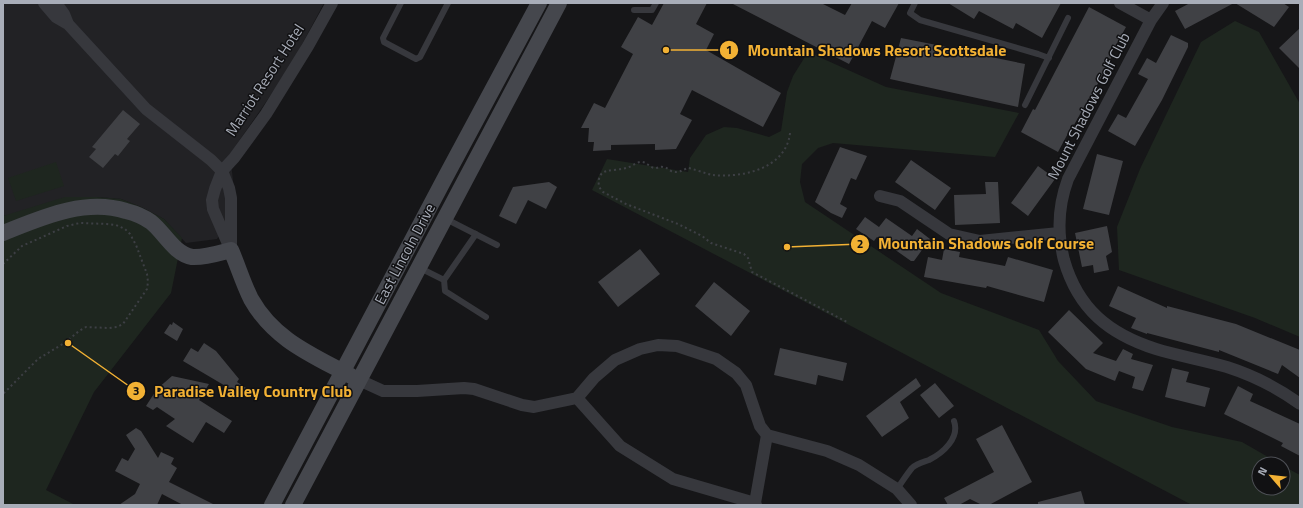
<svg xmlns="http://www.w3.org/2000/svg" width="1303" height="508" font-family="'Titillium Web',sans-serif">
  <rect width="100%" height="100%" fill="#161618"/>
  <path fill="#222225" d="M3,3H324L290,67L230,154L236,207L217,239L186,243L164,219L141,207L121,199L97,197L3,216Z"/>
  <path fill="#1e261f" d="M1235,21L1259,32L1300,104V337L1255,318L1119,270L1117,227L1140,169L1201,42Z
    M808,52L886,87L1019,113L995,157L833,143L818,148L802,164L800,182L805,202L941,293L1039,330L1058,361L1096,401L1172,427L1242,442L1280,464H1259V488H1283V466L1300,475V505H1192L592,190L607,159L688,172L690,158L706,135L724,127L737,128L769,137L781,131L787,92L793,76Z
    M56,162L64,186L16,201L8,178Z
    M65,197H97L121,199L141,207L164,219L182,238L171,293L94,392L46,490L75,505H3V216Z"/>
  <path fill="#404145" d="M664,3H707L696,24L714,34L706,50L781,93L763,127L692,90L680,114L692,120L676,149L655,150V144L611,145V150L593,151L594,142H588L589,128H581L594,103L605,108L633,54L621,47L638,17L652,25Z
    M731,3H821L845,15L852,3H899L885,28L872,21L849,64Z
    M948,3H1061L1042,38L1016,23L1013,29L979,11L974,19Z
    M1190,3H1234L1185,29L1175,11Z
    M1235,3H1283L1289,7L1274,27Z
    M1089,7L1126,27L1111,54H1113L1090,99L1089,98L1074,125L1073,124L1058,152L1021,132L1033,109L1035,110Z
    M1300,28V69L1279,48Z
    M1171,35L1188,43V47L1162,100L1135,146L1108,131L1118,114L1126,118L1148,79L1138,74L1147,58L1156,63Z
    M901,38L957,49V50L1025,64L1018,107L890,79Z
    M123,110L140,124L127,139L130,141L118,156L115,154L103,168L89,157L96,149L92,147Z
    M840,147L867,156L856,180L851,178L840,204L847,208L842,218L831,213L815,202Z
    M1097,154L1123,161L1109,215L1083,209Z
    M911,160L951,188L935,210L895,182Z
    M1064,162L1066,164L1028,216L1011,203L1038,166L1049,174Z
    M549,182L557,187L546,209L528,200L516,224L499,216L513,187Z
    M985,182H998L1000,223L955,225L954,195L986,194Z
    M865,217L879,227L886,218L912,236L917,229L930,239L914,261H911L877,237L874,241L856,229Z
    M1107,226L1112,252L1106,256L1109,270L1094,273L1093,265L1082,267L1075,233Z
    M640,249L660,274L618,307L598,282Z
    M944,249L960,252L959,257L1005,266L1008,257L1053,270L1044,302L987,286L986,288L924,277L928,257L942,260Z
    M714,282L750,311L731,336L695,306Z
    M1118,286L1167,308V306L1236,324L1300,350V378L1282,365L1278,374L1219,350V352L1147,333V334L1131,328L1136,318L1109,306Z
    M1069,310L1103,343L1093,353L1116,361L1123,349L1133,354L1131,359L1153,365L1143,391L1132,388L1135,377L1119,371L1115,381L1086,369L1048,332Z
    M173,322L183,329L177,341L164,333L170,324L172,325Z
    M204,343L216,351L239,379L237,382L246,388L239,394L183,361L191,348L198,352Z
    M780,348L847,363L843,381L818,375L816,385L774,375Z
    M1172,368L1189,372L1186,382L1210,388L1205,407L1165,397Z
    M172,376L209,384L199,400L232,421L224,433L206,422L193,443L166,426L175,419L157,407L153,410L146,406L157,389Z
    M916,378L921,386L900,402L909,418L882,437L866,416Z
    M935,383L954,406L939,418L920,395Z
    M1238,386L1253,394L1250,401L1300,424V456L1281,446L1283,443L1224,414Z
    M1002,425L1032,482L989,505H982L970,499L959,505H948L944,498L994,472L976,439Z
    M136,428L141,431L158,458L161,452L174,458L171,464L177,468L169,482L215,505H183L162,494L157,505H119L135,494L140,484L115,471L122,458L128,461L135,449L126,435Z
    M1081,491L1085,505H1038V502Z"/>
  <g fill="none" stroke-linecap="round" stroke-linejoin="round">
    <path stroke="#3d3f44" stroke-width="2" stroke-dasharray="2 3" stroke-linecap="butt" d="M790,133C786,169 742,178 712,175C707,174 691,168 688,168C682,170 678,174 671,171C668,169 666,167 663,167C659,166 657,169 654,168C649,167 646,161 640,162C635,163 631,167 626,168C613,172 596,166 599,187L603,192L626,204L678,224L702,236L711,243L744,254L748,258L752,272L847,322
      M3,264L22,246L67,226L80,223L107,224L116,225L125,229L130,234L136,245L147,274L148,282L147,289L123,324L117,327L109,328L86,327L79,331L66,342L38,359L3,394"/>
    <path stroke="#37383d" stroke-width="6" d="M401,3L383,38L384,42L416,59L420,57L448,3
      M915,3L910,13L920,20L1038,54L1049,58
      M634,10H652L656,3
      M1025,105L1068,18
      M446,219L497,245
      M420,268L444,280L476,234
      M444,280L445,291L486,317
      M897,489C902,482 907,474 912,468C917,463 923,462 929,460C943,453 960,438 954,421"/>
    <path stroke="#37383d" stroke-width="12" d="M44,3L56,17L68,24L146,109L211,160L222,171L229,188L231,198V250
      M56,3L64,14L68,24
      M1120,3L1151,20
      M1163,3L1151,20L1068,179C1058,206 1057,233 1064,260C1078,309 1109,334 1156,349C1179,356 1203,360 1227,367C1252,375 1278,388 1300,404
      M880,196L900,201L949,234L980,241L1059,233
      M229,246L213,209L212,200L215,189L222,171L234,158L266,114L308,46L332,3
      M359,380L383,391H417L464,388L474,389L522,405L534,407L577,398L594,378L615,360L640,349L658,345L677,346L716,359L736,373L746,385L760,426L767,435L827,451L859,465L897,489L911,505
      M577,398L620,446L673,479L755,503L756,505
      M755,503L767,435"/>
    <path stroke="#45474d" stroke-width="16" d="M3,233C41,218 84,198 126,211C134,213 144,217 151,222C164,232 174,254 192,257C205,258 219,253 231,250C238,266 243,283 251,299C274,340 312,355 351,376
      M272,505L446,176L539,3
      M293,505L559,3"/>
  </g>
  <g text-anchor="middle" stroke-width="3" stroke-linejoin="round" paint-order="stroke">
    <g font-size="15" fill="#a8adb8" stroke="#111113">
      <text transform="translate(265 80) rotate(-57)" y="5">Marriot Resort Hotel</text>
      <text transform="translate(1089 106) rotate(-63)" y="5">Mount Shadows Golf Club</text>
      <text transform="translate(405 254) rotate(-62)" y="5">East Lincoln Drive</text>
    </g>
  </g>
  <path fill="none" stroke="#f2b134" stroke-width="1.5" d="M666 50L729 50M787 247L860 244M68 343L136 391"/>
  <g fill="#f2b134" stroke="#111113" stroke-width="1.5">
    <circle cx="666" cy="50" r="4"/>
    <circle cx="787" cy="247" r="4"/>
    <circle cx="68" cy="343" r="4"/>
    <circle cx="729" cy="50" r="10"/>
    <circle cx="860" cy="244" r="10"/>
    <circle cx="136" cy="391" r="10"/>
  </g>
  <g font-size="12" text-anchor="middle" font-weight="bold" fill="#111">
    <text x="729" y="54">1</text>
    <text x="860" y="248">2</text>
    <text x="136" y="395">3</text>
  </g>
  <g font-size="16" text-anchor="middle" font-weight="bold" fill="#f2b134" stroke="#111113" stroke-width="3" stroke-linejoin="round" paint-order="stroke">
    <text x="877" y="56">Mountain Shadows Resort Scottsdale</text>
    <text x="986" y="249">Mountain Shadows Golf Course</text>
    <text x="253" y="397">Paradise Valley Country Club</text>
  </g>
  <rect width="1303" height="508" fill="none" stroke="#a8adb8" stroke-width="8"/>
  <g transform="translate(1271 476) rotate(298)"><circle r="19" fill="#111113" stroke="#4d4f55"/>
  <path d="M0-3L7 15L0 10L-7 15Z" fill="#f2b134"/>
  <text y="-6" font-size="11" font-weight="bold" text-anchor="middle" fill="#a8adb8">N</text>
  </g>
</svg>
